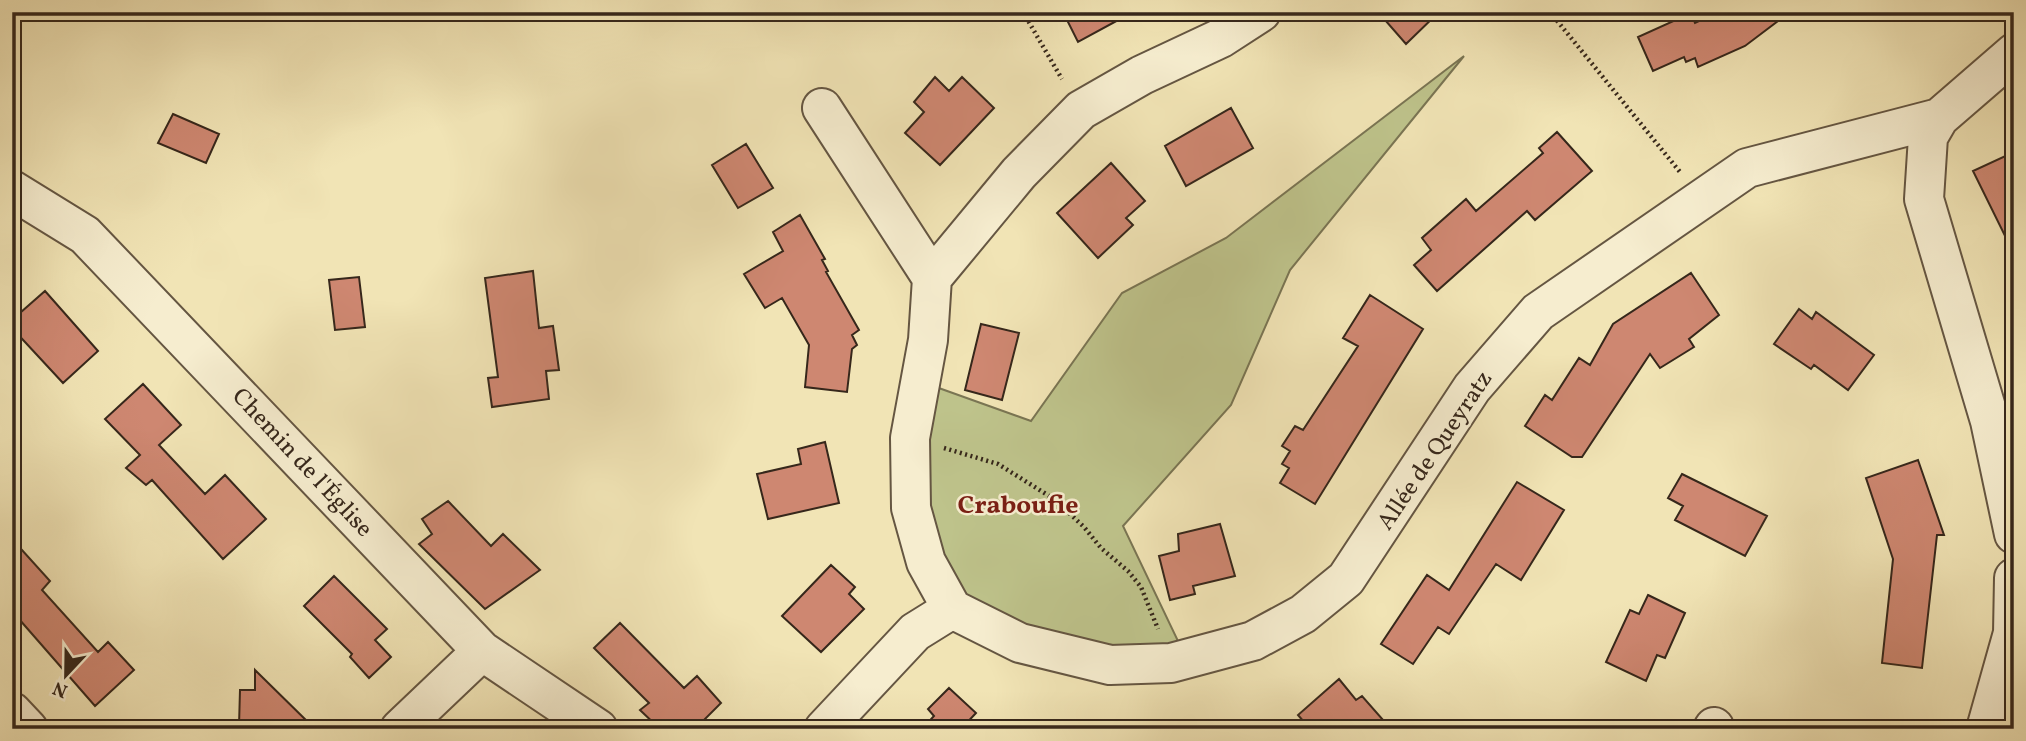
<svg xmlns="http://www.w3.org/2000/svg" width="2026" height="741" font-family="Vollkorn,serif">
  <rect width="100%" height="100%" fill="#f1e4b5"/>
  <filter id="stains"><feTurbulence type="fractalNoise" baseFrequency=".00286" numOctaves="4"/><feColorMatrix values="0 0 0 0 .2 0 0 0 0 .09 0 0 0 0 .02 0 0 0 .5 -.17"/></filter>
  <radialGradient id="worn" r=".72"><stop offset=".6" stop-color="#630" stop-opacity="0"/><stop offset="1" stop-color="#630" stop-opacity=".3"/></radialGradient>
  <path fill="#bec38b" stroke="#7a7553" stroke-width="2" d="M1464,56L1290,270L1231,405L1123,526L1178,641L1152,655L1037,636L960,593L925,510L922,382L1031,421L1122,293L1226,238Z"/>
  <path fill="#ce8771" stroke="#36271b" stroke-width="2" d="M1063,12H1133L1078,42Z
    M1378,12H1439L1406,44Z
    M1719,12H1790L1745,46L1698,67L1695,58L1686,62L1684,57L1653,71L1638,37L1691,13L1695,23Z
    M935,77L949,91L962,77L994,108L940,165L905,133L924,112L914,102Z
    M1231,108L1253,148L1186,186L1165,146Z
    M173,114L219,134L206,163L158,143Z
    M1557,132L1592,171L1535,220L1527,211L1437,291L1414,265L1431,250L1422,238L1466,199L1476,211L1543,153L1539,148Z
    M746,144L773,188L738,208L712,165Z
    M2014,152V254L1973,171Z
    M1111,163L1145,201L1126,218L1133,225L1098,258L1057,213Z
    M800,215L825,259L822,260L828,271L826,272L859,330L852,335L857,345L852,349L847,392L805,387L809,345L782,298L765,308L744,274L783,251L773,232Z
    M533,271L539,328L553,326L559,370L546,371L549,399L492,407L488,378L498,377L485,278Z
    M1691,273L1719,315L1689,339L1694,347L1660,368L1650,354L1582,457H1572L1525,426L1545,395L1552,400L1579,358L1590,365L1613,324Z
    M359,277L365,327L335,330L329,280Z
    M45,291L98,351L63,383L12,328V320Z
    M1370,295L1423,329L1315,504L1280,483L1289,468L1282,464L1290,451L1282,446L1295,426L1303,430L1358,346L1343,338Z
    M1799,309L1812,319L1816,312L1874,355L1848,390L1814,365L1811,369L1774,344Z
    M981,324L1019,333L1002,400L965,390Z
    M143,384L181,425L159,445L205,494L225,475L266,519L223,559L152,480L146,485L126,468L140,455L105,419Z
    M825,442L839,503L768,519L757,474L801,464L798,449Z
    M1918,460L1944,535H1937L1922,668L1882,663L1893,559L1866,478Z
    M1682,474L1767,516L1745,556L1675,520L1683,506L1668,498Z
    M1517,482L1564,510L1521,580L1496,564L1449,634L1438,627L1413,664L1381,644L1427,575L1449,590Z
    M448,501L491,546L503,534L540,570L485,609L419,544L432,534L422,519Z
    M1220,524L1235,576L1193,586L1195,594L1170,600L1159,556L1179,551L1178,534Z
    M12,539L50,581L42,590L98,652L108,642L134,670L95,706L12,611Z
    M831,565L855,587L849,594L864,609L821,652L782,616Z
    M334,576L387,629L375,640L391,657L369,678L350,657L352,654L304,606Z
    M1648,595L1685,613L1665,658L1657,655L1646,681L1606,662L1630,610L1639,614Z
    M620,623L684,688L697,676L721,703L695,729H660L640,710L649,703L594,648Z
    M255,670L315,729L239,726L240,690H255Z
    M1339,679L1356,700L1362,696L1391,729H1310L1298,715Z
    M949,688L976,713L961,729H922L934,716L928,709Z"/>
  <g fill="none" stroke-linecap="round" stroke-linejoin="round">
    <defs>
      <path id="minor" d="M2014,53L1939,118L1928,137L1924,199L1990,421L2014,534
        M822,108L932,278
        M12,190L85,235L482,651L598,729
        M952,609L1020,643L1110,665L1171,663L1253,641L1303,614L1346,579L1472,388L1538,312L1747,168L1939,118
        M952,609L926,562L911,508L910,438L928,340L932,278L1019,173L1081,110L1142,75L1221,38L1261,12
        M12,712L28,729
        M400,729L482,651
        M824,729L915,632L952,609
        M1713,729L1714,727
        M1986,729L2013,633L2014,578"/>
    </defs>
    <use href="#minor" stroke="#655642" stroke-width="42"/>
    <path stroke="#36271b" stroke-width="4.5" stroke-dasharray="2 3.5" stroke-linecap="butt" d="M1023,12L1062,79
      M1550,12L1680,172
      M944,448L998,464L1054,499L1084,527L1101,548L1128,571L1141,587L1158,629"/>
    <use href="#minor" stroke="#f6edcf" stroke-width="38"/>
  </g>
  <g text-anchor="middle" stroke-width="5" stroke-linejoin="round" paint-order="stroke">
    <g font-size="24" fill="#36271b" stroke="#f6edcf">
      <text transform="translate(1434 450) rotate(-56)" y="8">Allée de Queyratz</text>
      <text transform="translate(303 462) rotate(47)" y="8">Chemin de l'Église</text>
    </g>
    <g font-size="26" font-weight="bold" fill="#7a1f14" stroke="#f6edcf">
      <text x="1018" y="513">Craboufie</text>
    </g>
  </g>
  <rect width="2026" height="741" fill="none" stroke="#f1e4b5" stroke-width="42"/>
  <rect x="14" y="14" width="1998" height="713" fill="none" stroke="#36271b" stroke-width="3.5"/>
  <rect x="21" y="21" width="1984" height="699" fill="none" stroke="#36271b" stroke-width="2"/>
  <g transform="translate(66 675) rotate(202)" stroke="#f6edcf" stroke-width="5" paint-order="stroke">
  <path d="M0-5L12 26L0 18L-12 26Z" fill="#36271b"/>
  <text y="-10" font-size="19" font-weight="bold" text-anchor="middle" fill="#36271b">N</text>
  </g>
  <rect width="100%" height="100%" filter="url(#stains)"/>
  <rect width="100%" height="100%" fill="url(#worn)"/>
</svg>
